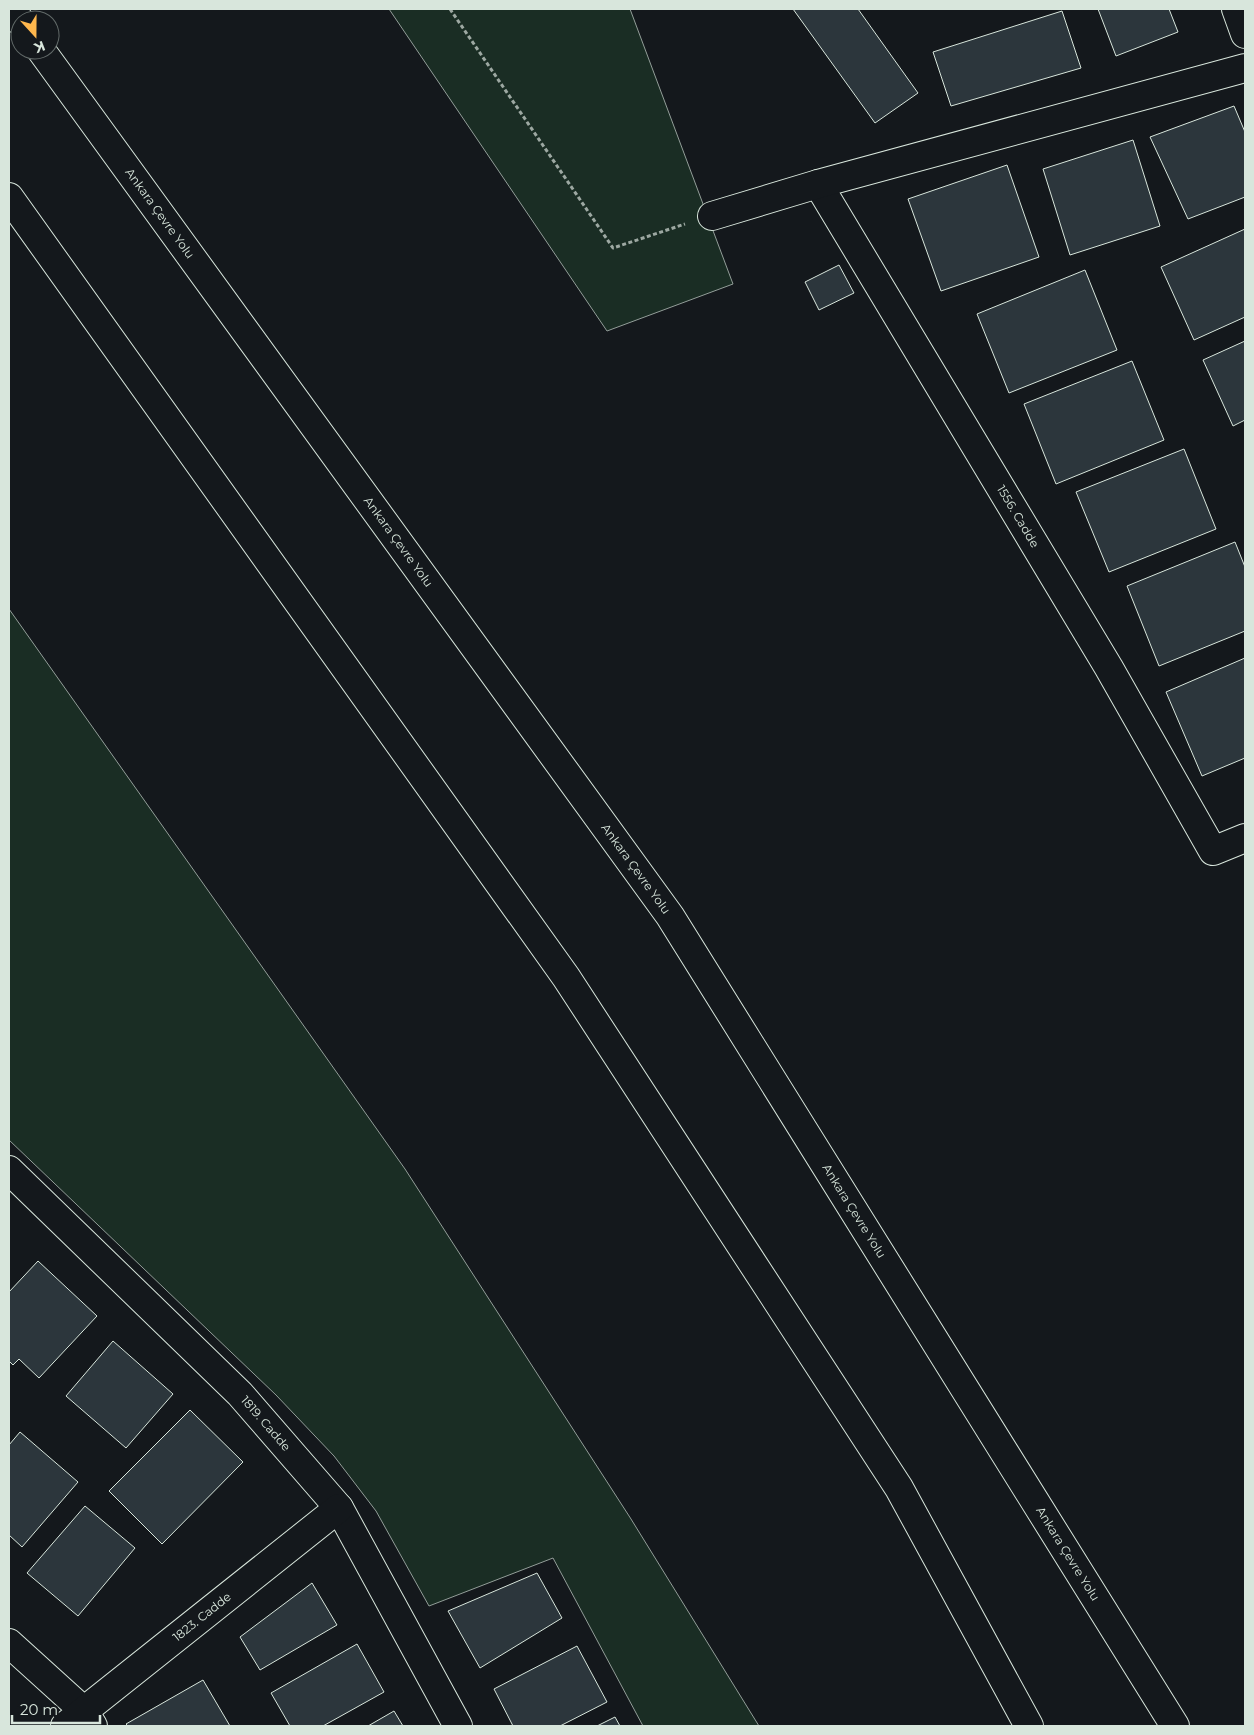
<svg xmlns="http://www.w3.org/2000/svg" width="1254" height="1735" font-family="Montserrat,sans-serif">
  <rect width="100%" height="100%" fill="#14181c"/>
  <path fill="#1a2d24" stroke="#939e99" d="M389,9H630L733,284L607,331Z
    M9,609L405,1169L631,1519L759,1726H643L553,1558L429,1606L376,1511L334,1456L276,1395L9,1140Z"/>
  <path fill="#2c363c" stroke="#d8e6dc" d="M793,9H858L918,93L875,123Z
    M1098,9H1169L1178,32L1116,56Z
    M1062,11L1081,68L951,106L933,52Z
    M1234,106L1245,132V197L1188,219L1150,137Z
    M1133,140L1160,226L1070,255L1043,169Z
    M1007,165L1039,257L941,291L908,199Z
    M1245,229V317L1194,340L1161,267Z
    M839,265L854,293L819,310L805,282Z
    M1085,270L1117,350L1009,393L977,314Z
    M1245,341V420L1233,426L1203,360Z
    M1132,361L1164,440L1056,484L1024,404Z
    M1184,449L1216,529L1109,572L1076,492Z
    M1235,542L1245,567V631L1159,666L1127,586Z
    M1245,658V758L1202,776L1166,692Z
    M38,1261L97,1316L39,1378L19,1359L13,1365L9,1361V1292Z
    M113,1341L173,1394L126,1448L66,1396Z
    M190,1410L243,1462L162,1544L109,1491Z
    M20,1432L78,1482L22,1547L9,1535V1445Z
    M85,1506L135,1548L78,1616L27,1573Z
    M537,1573L562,1618L480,1668L448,1611Z
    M312,1583L337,1625L260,1670L240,1637Z
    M357,1644L384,1692L323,1726H290L271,1693Z
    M577,1646L607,1702L560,1726H513L494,1689Z
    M203,1680L230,1726H128L126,1724Z
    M394,1711L403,1726H368Z
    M615,1717L620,1726H597Z"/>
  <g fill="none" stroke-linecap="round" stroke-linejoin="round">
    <defs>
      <g id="minor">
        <path d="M1236,9L1245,34"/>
        <path id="s1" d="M818,184L1109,668L1213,851L1245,838"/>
        <path d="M712,216L818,184L1245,68"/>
        <path id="s2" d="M9,1170L240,1394L339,1508L458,1726"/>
        <path d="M9,1643L84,1711L93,1726"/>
        <path id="s3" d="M65,1726L339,1508"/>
      </g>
      <g id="highway">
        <path d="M11,9L20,21"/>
        <path id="s4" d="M41,50L670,916L1175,1726"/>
        <path d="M9,197L566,977L899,1488L1029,1726"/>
      </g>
    </defs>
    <use href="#minor" stroke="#d8e6dc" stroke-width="30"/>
    <use href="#highway" stroke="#d8e6dc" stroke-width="30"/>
    <path stroke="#9da8a2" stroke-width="3" stroke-dasharray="4 2.5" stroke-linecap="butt" d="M450,9L613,248L685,224"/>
    <use href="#minor" stroke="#14181c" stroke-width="28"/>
    <use href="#highway" stroke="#14181c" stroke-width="28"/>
  </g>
  <g text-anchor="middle" stroke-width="4" stroke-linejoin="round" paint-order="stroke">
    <g font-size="12" fill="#d8e6dc" stroke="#14181c">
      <text dy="4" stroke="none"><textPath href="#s4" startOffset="202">Ankara Çevre Yolu</textPath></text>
      <text dy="4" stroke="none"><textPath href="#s1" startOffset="388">1556. Cadde</textPath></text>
      <text dy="4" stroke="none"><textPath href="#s4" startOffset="608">Ankara Çevre Yolu</textPath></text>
      <text dy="4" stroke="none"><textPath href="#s4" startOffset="1012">Ankara Çevre Yolu</textPath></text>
      <text dy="4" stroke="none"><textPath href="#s4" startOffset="1418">Ankara Çevre Yolu</textPath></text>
      <text dy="4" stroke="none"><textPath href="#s2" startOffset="361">1819. Cadde</textPath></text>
      <text dy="4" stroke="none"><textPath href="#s4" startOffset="1822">Ankara Çevre Yolu</textPath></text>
      <text dy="4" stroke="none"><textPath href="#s3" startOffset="175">1823. Cadde</textPath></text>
    </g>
  </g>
  <rect width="1254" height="1735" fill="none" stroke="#d8e6dc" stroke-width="20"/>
  <g transform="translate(35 35) rotate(159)"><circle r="24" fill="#14181c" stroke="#626a69"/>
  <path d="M0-4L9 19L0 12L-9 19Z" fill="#ffb74d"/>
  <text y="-8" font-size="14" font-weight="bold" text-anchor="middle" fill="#d8e6dc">K</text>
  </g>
  <path d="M12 1715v8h88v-8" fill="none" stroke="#d8e6dc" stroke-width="2.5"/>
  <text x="20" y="1715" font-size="15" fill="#d8e6dc" stroke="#14181c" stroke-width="4" paint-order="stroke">20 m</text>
</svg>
